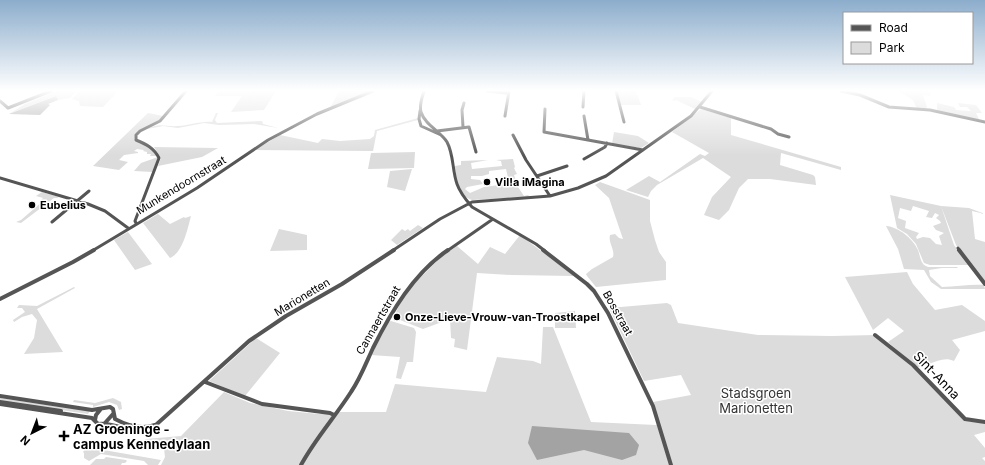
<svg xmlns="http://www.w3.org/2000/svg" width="985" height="465" font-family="Inter,sans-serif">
  <rect width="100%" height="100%" fill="#fff"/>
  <path fill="#dcdcdc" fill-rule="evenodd" d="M57,91H77L70,98L58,100L55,96L9,114L25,104Z
    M80,91H118L103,107L80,106L79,101L72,99Z
    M218,91H276L264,110L231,112L242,96H215Z
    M339,91H370L330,108Z
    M617,91H636L641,105H620Z
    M898,91H930L931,96L923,95L927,107L925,109H917L913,100Z
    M674,97H691L702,102L695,109L676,100L674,101L672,99H674Z
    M937,103L954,107L956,110L971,111L967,107H960L958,103L976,105L982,113H976L980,121L938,111L937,109Z
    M701,109L731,118V135L841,167V170L781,153L780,165L813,175L815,177L816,185L770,179H748L739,188L729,210L719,220L704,215L712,197L731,177L703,158L657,185L651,191L648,197L626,190L649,176L660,182L700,154L705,156L709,153L672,132Z
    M148,113L163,116L159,120L135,134L134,139L149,146L157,156H150L151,154H147V152L143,151L144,150L137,149L134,151L138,152V153L124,155L119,160L128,162L119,170L93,166Z
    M216,113H218L215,120L217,123L262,121L263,124L278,128L254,124L219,125L204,123L178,128L163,126L147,129C161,122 164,127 178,126C189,126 200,121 212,122Z
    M418,118V120L377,131L373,151L255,150L280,135L318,143L322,139L340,141L370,139L374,136L375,130Z
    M614,132L638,136L649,143L641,148L612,144Z
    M154,147L218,148L202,157L158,166L161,158Z
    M415,152L414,168L368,169L371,153Z
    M158,157L153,172L134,171L141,163Z
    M513,159L515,167L514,168L517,174L514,175L518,187L524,196L528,195L530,197L472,200C458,195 456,180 455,166L461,165V161L488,160L471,163L472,169L502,166L501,161L496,160ZM506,169L509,182L507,184L484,187L470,193L465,189L467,187L483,184L480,180L471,179V176H482L489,174V171Z
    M412,169L405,191L387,187L390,171Z
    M600,182L650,200V221L655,240L659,252L666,262V280L596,287L587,276L586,274L592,269L613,257C615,249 608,243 610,235L615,234L619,238L623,239L609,198L595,185Z
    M42,192L59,197L57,198H54L21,223L16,222L21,220L43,201L41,200L43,198L36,196Z
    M890,195L941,206L954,245L969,265H930L924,263L916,244L907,234L897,228ZM913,206L929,211L926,217L932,218L935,213L939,215L936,218L940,221L941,223L933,226L936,230L944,233L939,236L942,245L936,244L930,238L923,237L917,239L916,237L919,233L905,228L906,221L898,218L900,208L911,211Z
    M941,206L969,208L985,214L972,211L975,239L985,242V283L956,245Z
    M158,214L170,224L184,217L185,218L191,216C188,227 183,253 170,258L143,223Z
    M418,225L423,228L397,245L391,240L402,229L405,231L408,229L410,231Z
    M886,226C899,227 913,239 918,250C920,255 920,261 924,265L928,267H957L958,268H942L929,270L930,276L942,287C956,287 971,284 984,285L985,289H941L931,282L924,270L904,269L898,249Z
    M279,229L307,235V250L270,251Z
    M128,232L152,264L135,270L114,240Z
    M520,235L574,276L512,275L477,273L467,350L454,347L455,339L451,338L450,319L423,329L400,320L399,314L395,315L402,298L412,286L441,257L457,246L478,264L490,247L505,254Z
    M907,272L913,284L935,310L962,305L985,321V331L952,340L960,350L954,361C945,357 938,361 929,364L928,362L917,368L888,342L904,331L888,318L873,330L845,277Z
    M74,287L75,288L37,309L63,352L24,354L34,338L37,320L32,314L22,317L14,322L13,320L25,312L22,308H17L19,305L37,306Z
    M667,303L671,305L678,323L758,335L832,336L875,335L911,364L964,419L971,422L974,421L985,424V432L974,435L985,448V457L982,458L985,461V465H161L165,457L164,449L147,442L145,439L181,436L224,392L250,403L288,411L319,414L341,412H386L395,384L486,392L497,357L533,361L541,364L543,327H553L591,422L656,425L659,423L653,402L691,395L681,375L644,381L609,308Z
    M575,311L576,328H555V319H559L558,316H555V313Z
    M391,321L414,328L416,332L413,362H407L401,379L396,378L400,357L371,355L389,322Z
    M256,338L280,353L245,396L209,381Z
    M0,398L90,411L88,414L0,401Z
    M113,398L121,402L122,409L119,410L117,405L109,402L93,407V405L73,402L74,400L95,403Z
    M88,445H93L92,448L161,460L158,465H148L144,461L101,454L89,461L84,458V453L83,452Z
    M106,457L126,460L127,461L125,463H122L121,465H90L96,459H104Z"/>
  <path fill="#a3a3a3" d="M56,96L58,100L48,104L50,105L40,115L9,114Z
    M532,426L629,433L639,445L636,455L622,460L584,450L537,460L528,443Z"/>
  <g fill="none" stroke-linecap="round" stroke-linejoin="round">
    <path stroke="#555" stroke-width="3" d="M424,91C422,98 419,105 421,112C425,125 440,131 447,142C454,155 452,170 457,184C460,193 466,200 472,207L536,244L545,251
      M487,91L507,93
      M616,91L624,122
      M841,91L860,95L889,107L930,110L985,122
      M0,101L8,108L51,91
      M583,107L584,91
      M700,107L771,129L778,134L789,137
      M545,109L544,132L643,150
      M420,111L419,119L421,126L441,135
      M505,116L509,91
      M584,116L588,140
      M463,127L462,110L464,103
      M437,131L469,127L476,152
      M513,135L526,160L550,196
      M584,159L605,147L607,143
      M537,176L567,166
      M0,178L88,204L105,211L128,228
      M52,222L89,191
      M136,223L135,221L159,158C154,148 146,144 136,140V135L140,131L160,121L186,91
      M958,248L960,251
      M92,251L197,188L268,140L317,114L373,91
      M392,251L440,219L472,202L550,196L578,188L606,176L691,116L712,91
      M447,251L493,219"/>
    <path stroke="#555" stroke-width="4" d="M543,250L587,284L594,291L608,313L653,406L671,465
      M959,250L985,284
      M0,299L73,262L94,250
      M875,335L913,365L965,419L985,422
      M205,382L262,404L330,413L334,415
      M0,396L92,410L110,407L113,409L115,419C128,426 141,430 155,425
      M0,402L61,411
      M0,404L92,418L98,424C117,422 133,435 148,432L249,341L286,316L342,284L394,250
      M95,420L96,415L100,410
      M105,423L113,414
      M301,465C315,439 335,417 351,392C360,379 366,363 373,348C391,312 414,273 448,250"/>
  </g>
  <linearGradient id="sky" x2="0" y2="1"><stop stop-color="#8cadcc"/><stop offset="0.58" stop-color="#fff"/><stop offset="1" stop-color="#fff" stop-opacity="0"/></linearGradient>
  <rect width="985" height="156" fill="url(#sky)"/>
  <g fill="#000" stroke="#fff" stroke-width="1.5">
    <circle cx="487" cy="182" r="4"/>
    <circle cx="32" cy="205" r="4"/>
    <circle cx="397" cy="317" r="4"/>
    <path d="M62 430h4v4h4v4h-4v4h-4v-4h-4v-4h4z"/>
  </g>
  <g text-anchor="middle" stroke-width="3" stroke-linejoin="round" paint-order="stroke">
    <g font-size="11" font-weight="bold" fill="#000" stroke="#fff" text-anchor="start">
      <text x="495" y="186">Vil!a iMagina</text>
      <text x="40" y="209">Eubelius</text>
      <text x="405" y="321">Onze-Lieve-Vrouw-van-Troostkapel</text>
    </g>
    <g font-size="11" fill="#000" stroke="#fff">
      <text transform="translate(181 185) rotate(-31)" y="4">Munkendoornstraat</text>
      <text transform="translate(302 297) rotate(-31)" y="4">Marionetten</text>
      <text transform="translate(618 313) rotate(61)" y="4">Bosstraat</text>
      <text transform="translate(378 320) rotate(-60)" y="4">Cannaertstraat</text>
    </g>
    <g font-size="13" fill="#000" stroke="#fff">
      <text transform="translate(937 375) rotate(46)" y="5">Sint-Anna</text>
    </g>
    <g font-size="13" fill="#333" stroke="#fff">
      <text x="756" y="398">Stadsgroen<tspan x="756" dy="15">Marionetten</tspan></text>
    </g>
    <g font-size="13" font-weight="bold" fill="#000" stroke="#fff" text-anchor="start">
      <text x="73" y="434">AZ Groeninge -<tspan x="73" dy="15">campus Kennedylaan</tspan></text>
    </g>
  </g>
  <rect x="843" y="12" width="130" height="52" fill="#ffffff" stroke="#999999"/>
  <rect x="851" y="25" width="20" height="6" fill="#555555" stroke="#999999"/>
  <text x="879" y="32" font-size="12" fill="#000000">Road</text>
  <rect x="851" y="42" width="20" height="12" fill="#dcdcdc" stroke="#999999"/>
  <text x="879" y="52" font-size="12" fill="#000000">Park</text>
  <g transform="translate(32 433) rotate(222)" stroke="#ffffff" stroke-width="3" paint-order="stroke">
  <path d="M0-3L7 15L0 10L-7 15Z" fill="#000000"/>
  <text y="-6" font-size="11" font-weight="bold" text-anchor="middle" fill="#000000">N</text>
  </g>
</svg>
